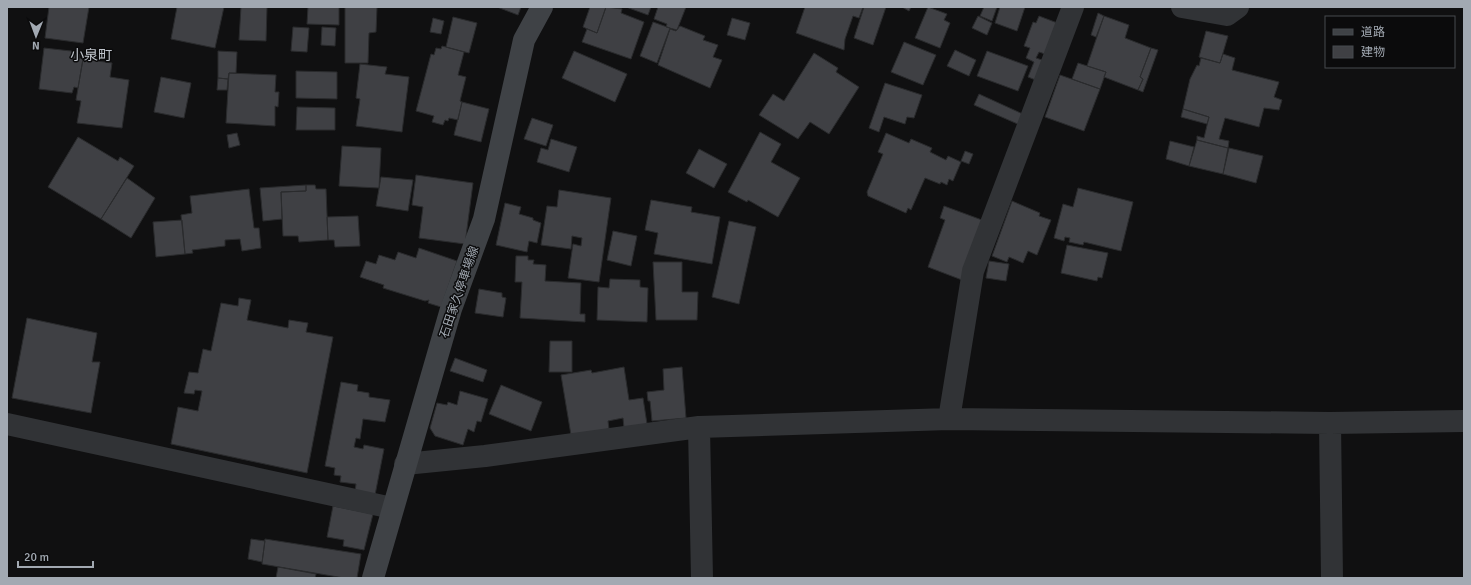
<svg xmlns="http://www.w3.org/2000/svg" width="1471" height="585" font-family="Signika,'Noto Sans JP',sans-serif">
  <rect width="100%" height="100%" fill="#101011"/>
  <path fill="#3f4044" stroke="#2a2b2d" d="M49,7H89L83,43L45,38Z
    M177,7H224L215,48L171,39Z
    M241,7H267L266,41L239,40Z
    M308,7H339V25L307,24Z
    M345,7H377L376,32L369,33L368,63H345Z
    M497,7H521L518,15Z
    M590,7H606L597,33L583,27Z
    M606,7L622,9L621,13L644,22L631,59L582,42L587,29L597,33Z
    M626,7H651L648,15Z
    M658,7H686L677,30L666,27L667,24L654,19Z
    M805,7H863L859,18L853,16L845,39L844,50L796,33Z
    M864,7H886L873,45L854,38Z
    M902,7H911L909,11Z
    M928,7L947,14L944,20L950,23L940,48L915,38Z
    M984,7H997L992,21L980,16Z
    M1000,7H1025L1017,31L995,23Z
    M1098,13L1104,16L1096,37L1091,35Z
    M978,16L992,23L987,35L972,28Z
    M1039,16L1060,24L1048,55L1039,52L1036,58L1045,61L1038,81L1028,77L1034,62L1026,58L1030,48L1024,46L1033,22L1036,23Z
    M1104,16L1129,25L1125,38L1151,48L1140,77L1143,79L1138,90L1104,77L1106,72L1087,66Z
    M453,17L477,23L469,53L446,47Z
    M433,18L444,21L441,34L430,32Z
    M732,18L750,23L745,40L727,35Z
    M653,22L670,28L657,63L640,56Z
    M680,26L705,36L703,40L718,45L713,57L722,60L710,88L658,65L670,29L676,31Z
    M293,27L309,28L307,52L291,51Z
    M322,27L336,28L335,46L321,45Z
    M1206,31L1228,36L1220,63L1199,57Z
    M904,42L936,55L923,85L891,72Z
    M442,46L464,52L458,75L466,77L460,101L462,102L458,120L449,118L448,121L445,120L443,125L432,122L434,116L416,111L431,54L434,55L436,48L441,49Z
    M44,48L80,52L79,58L83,59L78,88L74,87L72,93L39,89Z
    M1151,48L1158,50L1143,92L1138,90L1143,79L1140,77Z
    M955,50L976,60L969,76L947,66Z
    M218,51L237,52L236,73H229L228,79L218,78Z
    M574,51L627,74L615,102L562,78Z
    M987,51L1028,66L1018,91L977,76Z
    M814,53L838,68L836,72L859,87L829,134L810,122L798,139L759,115L773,94L784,101Z
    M1223,54L1235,58L1232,70L1279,82L1274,97L1282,100L1279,110L1264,108L1259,127L1225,118L1219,139L1229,141L1228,148L1197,140V136L1204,138L1209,117L1183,109L1190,79L1197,65L1199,66L1201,58L1220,63Z
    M83,59L112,63L110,77L129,80L122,128L77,123L81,101L76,100Z
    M1078,63L1106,72L1100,89L1072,79Z
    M360,64L387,67L385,74L409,77L402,132L356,126L360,99L356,98Z
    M296,71L337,72V99L296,98Z
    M229,73L276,75L275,92H279L278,107L275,106V126L226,123Z
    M1060,75L1100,89L1084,131L1045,117Z
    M161,77L191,83L184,118L154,112Z
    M218,78L228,79L227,90H217Z
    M885,83L922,95L914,118L907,117L905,124L884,117L879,132L869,128Z
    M979,94L1025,115L1020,125L974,105Z
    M462,102L489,109L481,142L454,135Z
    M297,107L335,108V130H296Z
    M1183,109L1209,117L1207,124L1181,117Z
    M532,118L553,125L546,146L524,139Z
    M760,132L781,144L771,162L800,178L778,217L748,200L747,202L728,192Z
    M237,133L240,145L229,148L227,135Z
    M886,133L909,143L911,139L932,148L930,152L946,160L948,156L961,162L953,181L949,179L947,185L941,182L940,184L925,178L911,210L908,208L906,213L868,196L867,192L883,154L878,152Z
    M78,137L118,161L120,157L134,166L101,219L48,187Z
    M551,139L577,147L569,172L537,162L541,148L548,150Z
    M1197,140L1228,148L1223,174L1189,166Z
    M1170,141L1194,147L1189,166L1166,159Z
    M342,146L381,148L379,188L339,186Z
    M1229,148L1263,156L1256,183L1223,174Z
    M699,149L727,164L714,188L686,173Z
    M965,151L973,154L969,164L961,161Z
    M416,175L473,183L465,244L419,238L423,207L412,205Z
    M381,177L413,180L408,211L376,206Z
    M127,178L155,198L131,238L101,219Z
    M306,185H315L316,189H326L328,240L299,242L298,236H283L281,192L306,191Z
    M306,185V191L281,192L282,219L263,221L260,188Z
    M1078,188L1133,202L1121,251L1084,242L1083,245L1069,242L1070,238L1065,237L1064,241L1054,238L1063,204L1073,207Z
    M249,189L254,228H259L261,248L242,251L240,239L225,240V246L192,250L193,253L185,254L181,215L192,213L190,196Z
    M559,190L611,198L599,282L568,278L573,244L581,246L582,238L572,236L571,249L541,245L547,206L557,207Z
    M651,200L692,207L691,212L720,217L712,264L654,254L658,233L645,230Z
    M1012,201L1040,213L1039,216L1051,220L1037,255L1028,251L1023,263L1009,257L1007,262L992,256Z
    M505,203L521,207L519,214L533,218V220L541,223L537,243L529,241L527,252L496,245Z
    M944,206L982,220L962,280L928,267L945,220L940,218Z
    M358,216L360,246L335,247L334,240H328L327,217Z
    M182,220L185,254L156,257L153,222Z
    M729,221L756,227L739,304L712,297Z
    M613,231L637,236L631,266L607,260Z
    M1067,245L1108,253L1102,278L1098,277L1097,281L1061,273Z
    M419,248L457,261L441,307L428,303L429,300L425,301L383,288L384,285L360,277L366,261L376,264L379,255L395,260L398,252L416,258Z
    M516,256H528V260H534L533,264L546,265L545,281L581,283L580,314H585V322L520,318L522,282H515Z
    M989,261L1009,264L1006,281L986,278Z
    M653,262H682V292H698L697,320H656Z
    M610,279L640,280V287L648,288L647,322L597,320L598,287L609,288Z
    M479,289L502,293V297L506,298L503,317L475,313Z
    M239,298L251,300L247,320L288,328L289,320L308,323L306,332L333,337L307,473L171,444L178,407L198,411L202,391L195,390L194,394L184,393L189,372L198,373L203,349L211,351L221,303L238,306Z
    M27,318L97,333L92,362H100L91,413L12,398Z
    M550,341H572V372H549Z
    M455,358L487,370L483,382L450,371Z
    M624,367L629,400L643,398L647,424L624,428L623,418L608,421L609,429L571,435L561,375L591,370L592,373Z
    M682,367L686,418L652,421L650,401H648L647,392L664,390L663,369Z
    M341,382L358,385L357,391L369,393V397L390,400L385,422L363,419L360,439L356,438L354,447L363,449L364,445L384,449L375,495L355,492L356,484L340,482L341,476L334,475L335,468L325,466Z
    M501,385L542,402L531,431L489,414Z
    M460,391L488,399L481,422L477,421L474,432L468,429L463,445L435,436L430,428L437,403L447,405L448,402L457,405Z
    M333,506L373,514L364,550L343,546L344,540L327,537Z
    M251,539L265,541L262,562L248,559Z
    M265,539L361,554L357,578H344L262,564Z
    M278,567L316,574L315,578H276Z"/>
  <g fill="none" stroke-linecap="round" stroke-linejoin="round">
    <path stroke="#313336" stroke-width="22" d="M1182,7L1227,15L1238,7
      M949,419L973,271L1073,7
      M1330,423L1332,578
      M7,424L392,508
      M699,427L702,578
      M405,464L485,456L699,427L949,419L1330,423L1464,421"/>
    <path stroke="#3f4246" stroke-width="22" d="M373,578L451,309L484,219L524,40L542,7"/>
  </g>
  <g text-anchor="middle" stroke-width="3" stroke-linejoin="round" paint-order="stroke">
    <g font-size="12" fill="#a2a9b2" stroke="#0b0b0c">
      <text transform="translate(459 292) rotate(-71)" y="4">石田家久停車場線</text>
    </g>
    <g font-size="14" fill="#c2c7ce" stroke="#0b0b0c">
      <text x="91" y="60">小泉町</text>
    </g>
  </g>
  <rect width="1471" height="585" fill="none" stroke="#a2a9b2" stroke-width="16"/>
  <rect x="1325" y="16" width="130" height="52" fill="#0b0b0c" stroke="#474a4e"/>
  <rect x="1333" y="29" width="20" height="6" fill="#3f4246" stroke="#474a4e"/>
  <text x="1361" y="36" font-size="12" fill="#a2a9b2">道路</text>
  <rect x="1333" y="46" width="20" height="12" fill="#3f4044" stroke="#474a4e"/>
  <text x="1361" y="56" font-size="12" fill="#a2a9b2">建物</text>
  <g transform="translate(36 36) rotate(181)" stroke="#0b0b0c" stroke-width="3" paint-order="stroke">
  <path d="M0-3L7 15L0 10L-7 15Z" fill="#a2a9b2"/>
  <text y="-6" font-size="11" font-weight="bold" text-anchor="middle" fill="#a2a9b2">N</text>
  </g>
  <path d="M18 561v6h75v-6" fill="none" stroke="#a2a9b2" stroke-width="2"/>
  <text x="24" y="561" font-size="12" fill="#a2a9b2" stroke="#0b0b0c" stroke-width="3" paint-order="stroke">20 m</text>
</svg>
